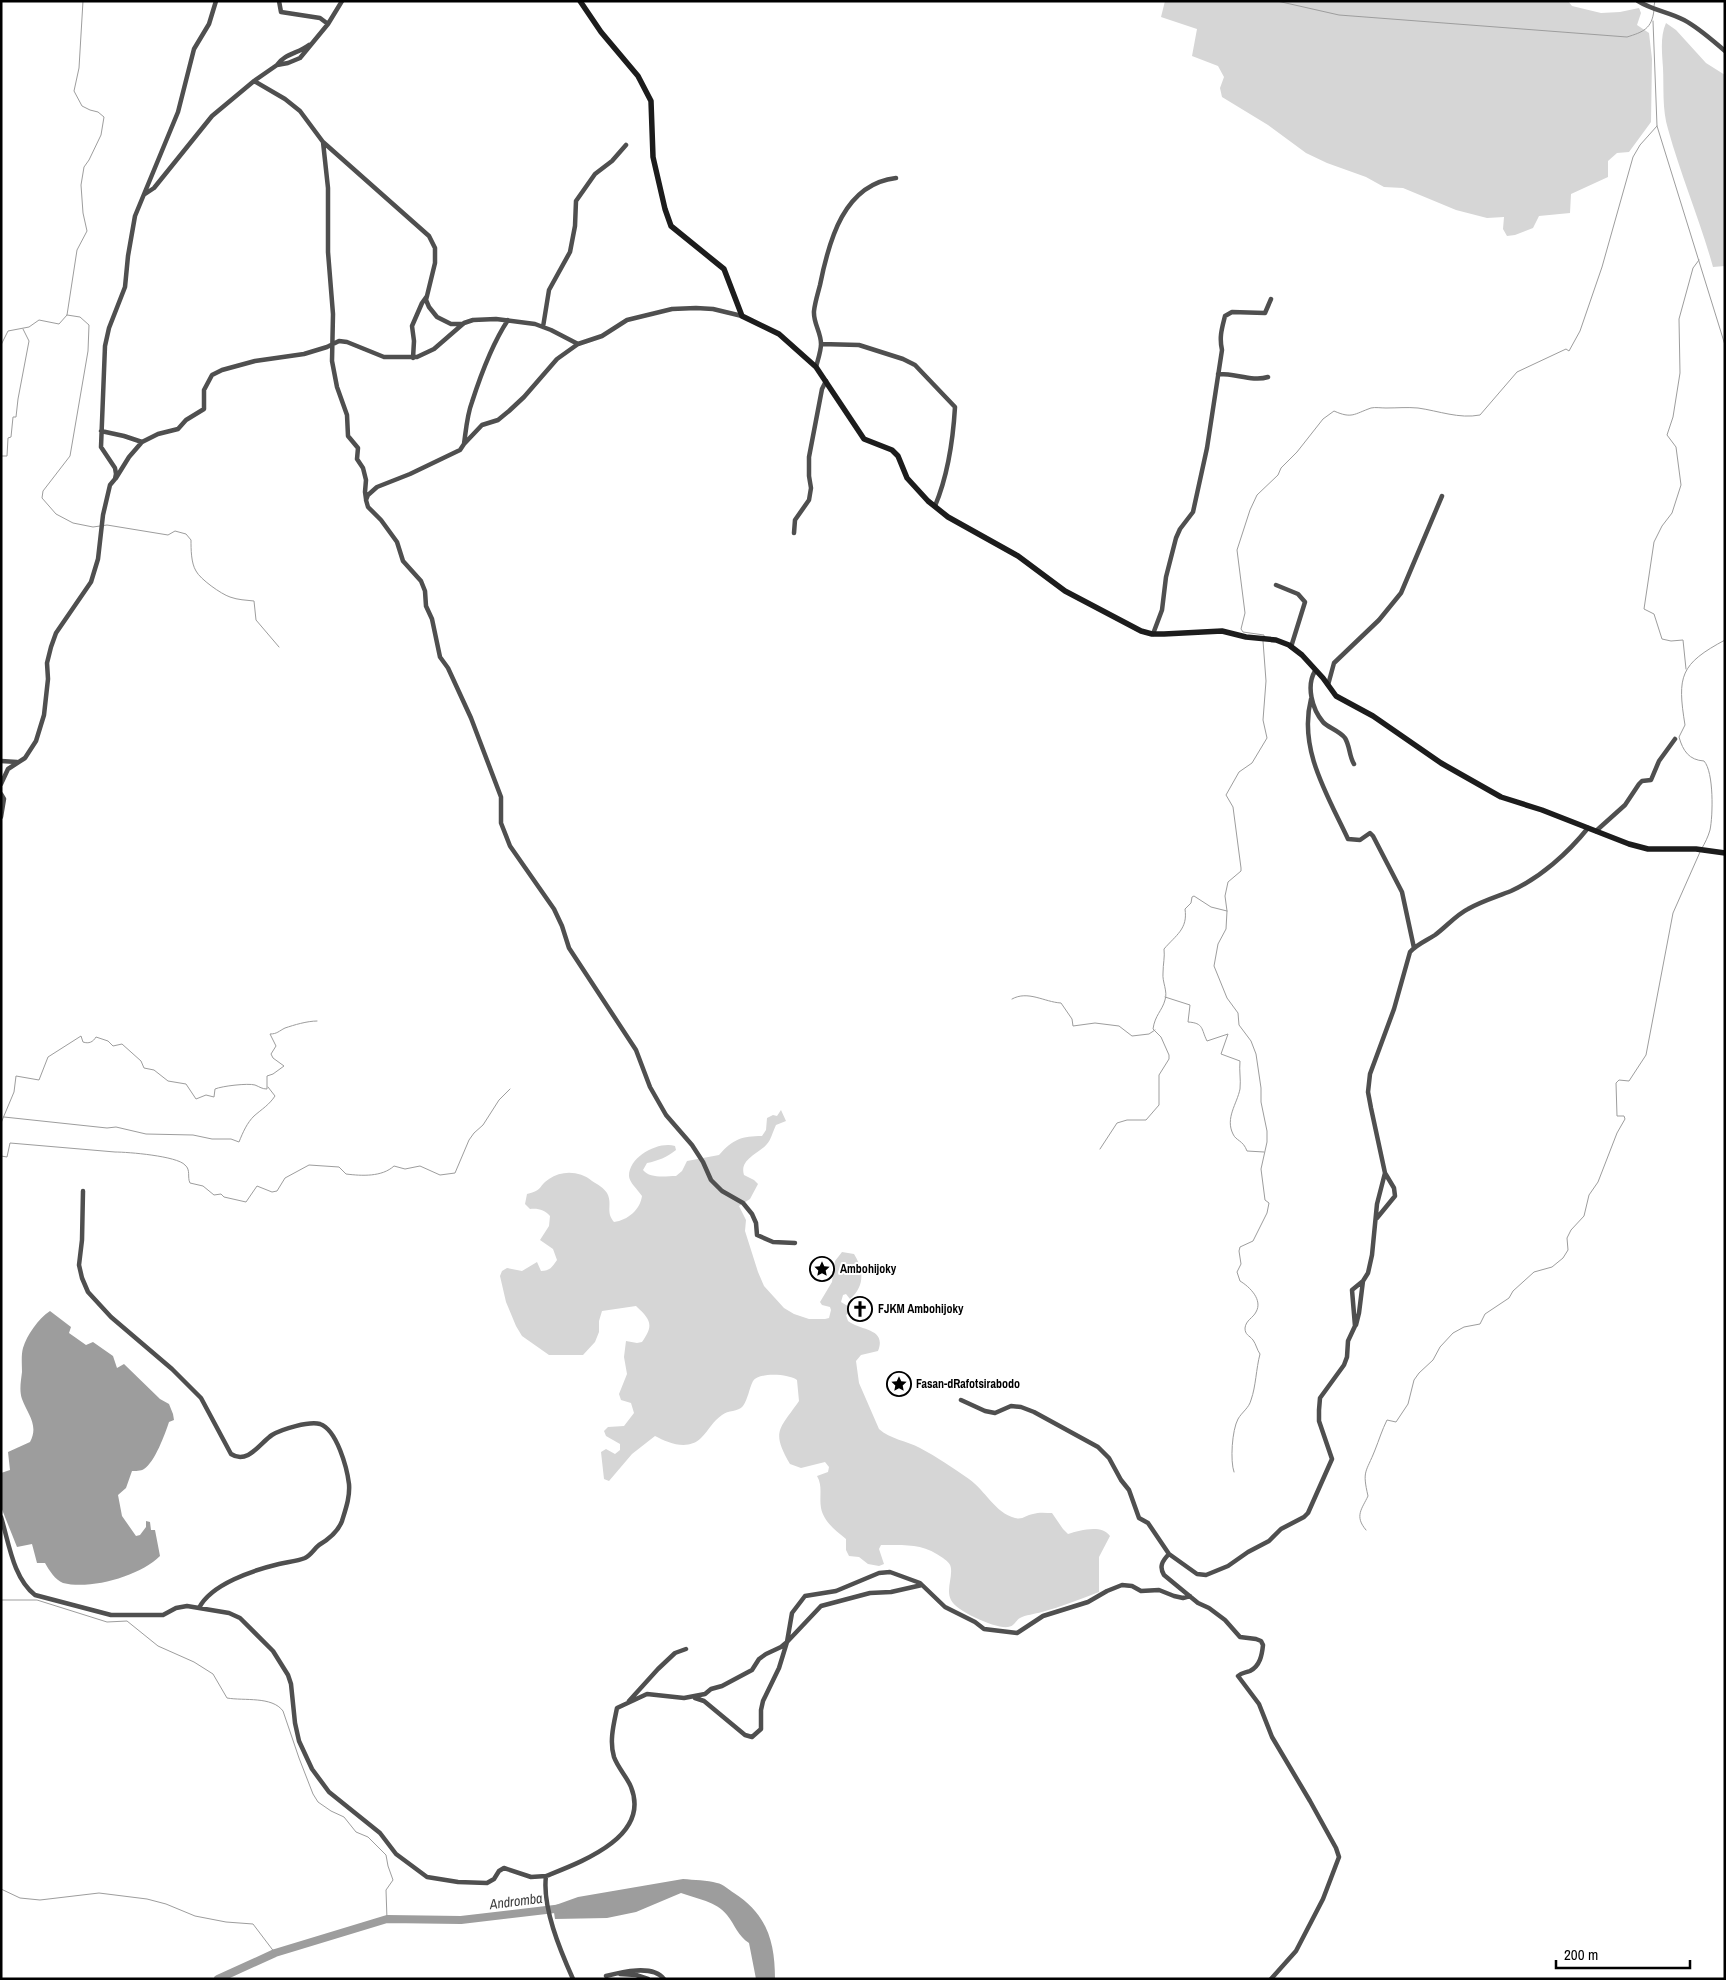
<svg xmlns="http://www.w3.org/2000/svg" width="1726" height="1980" font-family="'Archivo Narrow',sans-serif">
  <rect width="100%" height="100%" fill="#fff"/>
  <path fill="#d6d6d6" d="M1165,1H1568L1572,6L1601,13L1620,12L1639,8L1641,13L1637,25L1649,33L1652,59L1651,122L1629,152L1617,153L1608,161V177L1571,194L1570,213L1539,216L1533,228L1515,235L1507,236L1503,229L1504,217L1487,218L1456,210L1403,188L1384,187L1366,177L1327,163L1306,153L1268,125L1222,97L1220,88L1224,77L1218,66L1192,56L1197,29L1161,17Z
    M1666,23L1676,30L1706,63L1725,75V266L1713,267C1700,220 1681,176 1668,129C1662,109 1664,88 1663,68C1662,53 1660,36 1666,23Z
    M781,1110L786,1121L776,1125C773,1131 771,1140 767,1144C759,1154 739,1159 744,1175L754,1180L758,1184L750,1199L739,1206L746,1220L745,1231L758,1272L764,1286L784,1308L794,1314L809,1319H825L829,1318L831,1310L830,1307L822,1305L820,1302L832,1282L835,1261L842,1252L854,1254C864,1270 865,1286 850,1299L846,1294L843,1295L841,1302L851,1308V1312L846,1315L848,1321C861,1331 887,1328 878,1351L861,1355L856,1361L859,1383L879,1429C890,1439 907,1441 920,1448C937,1457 953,1468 969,1479C985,1490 995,1513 1015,1518C1023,1520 1026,1515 1033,1514C1039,1512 1046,1513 1052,1513L1063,1529L1068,1534C1080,1530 1102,1524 1110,1536L1099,1557V1592C1080,1599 1061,1607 1042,1612C1035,1614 1025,1615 1020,1618C1015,1621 1015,1626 1008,1627C996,1629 956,1611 951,1600C946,1590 952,1579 951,1569C951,1564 947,1561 943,1558C923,1543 905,1545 881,1545L879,1549L884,1564L879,1566L868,1564L859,1557L849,1556L846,1550V1539C835,1530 824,1522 821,1508C819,1497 823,1486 817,1476L828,1472L829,1467L825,1462L801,1468L790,1464C771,1431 779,1430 799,1401L797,1380C789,1374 759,1372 753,1381C749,1389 748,1399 743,1406C738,1412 728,1410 722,1415C713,1421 709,1430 701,1438C688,1451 668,1443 655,1436L632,1454L609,1481L604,1479L601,1452L606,1449L615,1454L620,1450V1444L606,1436L604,1431L608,1427L624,1426L634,1413L631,1403L621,1400L619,1394L627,1374L624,1357L626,1341L637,1343L642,1342C654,1325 651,1320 636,1306L602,1311L599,1321V1332L595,1342L583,1355H549L522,1336L516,1326L506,1302L500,1276L502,1271L507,1268L522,1271L537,1262L541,1271C550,1271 552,1267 557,1260L553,1249L540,1240L549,1226L550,1216C545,1210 538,1208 530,1209L525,1204L527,1194C544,1190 537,1187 549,1179C562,1170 580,1171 592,1181C597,1184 604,1188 607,1193C613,1204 605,1212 614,1222C628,1220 640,1210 642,1196C638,1190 629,1182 629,1176C629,1156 659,1141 675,1146L676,1150C667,1157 658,1161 647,1163L643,1170C650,1179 666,1176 676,1176L682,1171L687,1161L719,1155C733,1139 742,1136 762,1136L766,1130L767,1118L773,1115L777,1116Z"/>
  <path fill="#9d9d9d" d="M50,1311L71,1327L69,1333L86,1345L93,1342L113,1356L117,1368L124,1364L160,1399L169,1404L173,1414L174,1420L169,1422C165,1434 155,1462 144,1469C141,1471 135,1471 132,1471L126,1488L118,1495L122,1516L136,1536L140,1535L146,1527V1521L150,1522L151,1530H155L160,1556C140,1576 91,1590 63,1583C55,1580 49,1570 45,1563H37L32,1544L17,1547L1,1507V1473L10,1470L8,1452L30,1442C39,1425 28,1415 22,1399C19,1390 21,1381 22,1372C22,1365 21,1355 23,1348C27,1335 38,1319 50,1311Z
    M683,1879C694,1880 707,1880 717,1883C723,1884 729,1890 734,1893C767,1914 775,1942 775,1979H756L749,1943C738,1936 735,1925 727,1915C716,1901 697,1899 681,1893L636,1912L607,1918L555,1919L553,1906L578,1897Z"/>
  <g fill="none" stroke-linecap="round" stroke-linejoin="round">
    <path stroke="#9d9d9d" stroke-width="1" d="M1277,1L1339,15L1627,37C1643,32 1652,29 1654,10
      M1654,6L1655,1
      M1653,21L1657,126L1725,345
      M67,315L80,317L89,325L88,351L70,456L43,491L42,498L56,514L73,523L93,527L107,525L168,535L175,531L186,534L191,540C191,549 191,563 196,571C200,579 221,594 230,597C238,600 246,600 254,601L256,620L279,647
      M1,345L8,331L29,327L39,320L59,324L67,315L77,250L87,231L83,213L81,185L84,167L89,160L101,135L104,117L98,112L90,110L82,106L74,91L79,68L83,1
      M1,456H7L8,438L11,437L13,417H16L18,399L29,341L23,329
      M1264,637V635L1243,632L1241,629L1245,613L1237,550L1250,510L1257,495L1278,475L1281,468L1297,452L1323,419L1334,411C1352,419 1354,414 1371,408C1375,407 1381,408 1386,408C1397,408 1407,407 1418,408C1439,411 1459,419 1480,415L1517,372L1566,349L1569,351L1580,331L1602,267L1633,157L1640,145L1657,126
      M1686,669L1683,640L1671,641L1662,639L1654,614L1644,609L1654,542L1662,526L1672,513L1681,485L1676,447L1667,435L1673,417L1680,373L1679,319L1693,268L1699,260
      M1702,848C1705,843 1708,837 1710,830C1713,816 1714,772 1704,761C1689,760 1683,751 1679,737L1685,725C1677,676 1680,664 1725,640
      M1165,997L1190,1005L1188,1022C1204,1023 1201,1029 1207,1041L1228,1034L1221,1054L1240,1061C1239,1071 1241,1079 1240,1089C1237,1104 1225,1118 1233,1134C1236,1141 1243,1140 1247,1151L1264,1152
      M1012,999C1028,990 1044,1002 1061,1003L1072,1019L1073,1026L1095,1023L1119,1026L1132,1036L1149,1034L1155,1030
      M4,1117L107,1128L116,1127L146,1134L193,1135L212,1139H231L239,1142C243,1132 247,1123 254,1116C262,1109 269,1105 275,1096L268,1087
      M1,1123L14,1092L16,1076L39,1080L48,1057L81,1036L83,1042C89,1044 93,1042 96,1037L108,1041L113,1046L122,1044L141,1061L144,1068L154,1070L168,1081L186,1084L196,1099L206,1095L214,1097L215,1089C222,1086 248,1083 255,1085C260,1087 262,1089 267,1089V1076L273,1074L284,1066L273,1058L271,1054L276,1046L270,1034C277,1034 279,1031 285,1028C294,1025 307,1021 317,1021
      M1100,1149L1117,1123L1127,1120H1146L1159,1105V1075L1169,1059V1055L1161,1037L1153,1029C1155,1015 1162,1011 1165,1000C1168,991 1162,982 1163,973C1163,964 1165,957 1164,949C1176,935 1188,929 1185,909L1191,903L1192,897L1194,896L1211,907L1227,911
      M1,1156L7,1157L10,1143L115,1152C128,1152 177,1156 185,1165C191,1170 187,1177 190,1183L203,1186L214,1195L221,1194L224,1197L246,1202L257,1186L272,1192L277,1191L285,1178L309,1165L339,1167L346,1174C362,1176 382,1177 394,1166L405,1169L420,1166L440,1175L455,1173L469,1140L474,1133L483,1125L499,1100L510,1089
      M1234,1472C1230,1461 1232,1430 1238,1419C1242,1412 1249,1408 1251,1400C1256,1386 1256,1369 1260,1354C1257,1350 1256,1344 1253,1340C1249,1335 1245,1335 1245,1328C1246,1320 1253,1318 1256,1312C1263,1300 1250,1287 1240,1281L1237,1272L1241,1264L1239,1251L1240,1247L1253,1241L1267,1213L1269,1203L1265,1200L1261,1169L1267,1142V1131L1261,1102V1088L1256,1054L1251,1041L1239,1025L1238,1013L1227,998L1214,966L1218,944L1226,929L1227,911L1225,896L1228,882L1241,871V868L1233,807L1226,795L1239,772L1252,763L1267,738L1263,720L1266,681L1263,641
      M1366,1530C1354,1516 1362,1509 1368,1496C1362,1470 1366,1473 1375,1450C1379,1440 1382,1430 1387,1420L1396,1422L1408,1404L1414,1380L1419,1373L1433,1360L1440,1347L1453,1333L1464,1327L1480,1324L1485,1314L1509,1298L1513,1291L1534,1272L1552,1267L1563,1258L1568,1250L1567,1238L1571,1230L1584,1216L1589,1195L1598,1182L1617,1133L1625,1119L1624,1116H1617L1616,1083L1619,1080L1629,1081L1646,1055L1673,913L1700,852
      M1,1600H37L107,1622L127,1621L158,1646L194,1662L213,1674L227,1698C244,1701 272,1696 283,1711L299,1758L313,1794L318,1802L331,1811L344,1817L356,1832L368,1837L386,1855L388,1866L393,1880L386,1890L387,1919
      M1,1889L20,1898L40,1900L99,1893L147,1899L166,1904L195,1916L226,1922L253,1924L275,1953"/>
    <path stroke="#9d9d9d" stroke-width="8" d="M218,1979L275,1953L387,1919L461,1920L563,1908"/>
    <path stroke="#4f4f4f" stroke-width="4.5" d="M279,1L281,12L320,18L328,24
      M1638,1C1652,10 1669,12 1684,20C1699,28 1712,40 1725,51
      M277,65C284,54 299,53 309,45
      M254,81L285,99L300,111L323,142L328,188V252L333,314L332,361L337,387L347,415L348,436L358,448L357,459L363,468L366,480L365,492L366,499
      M323,142L429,236L435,248V263L426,300L429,307L437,317L451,324H463
      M145,194L154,188L212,116L254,81L277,65L288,63L300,58L328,24L342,1
      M508,320C492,344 481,374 472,402C467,415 466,430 464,444L460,450L410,474L377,487L368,495L366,500L368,507L381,520L397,542L403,561L421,581L425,591L426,606L432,619L440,657L448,668L471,718L501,797V823L510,846L554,909L562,926L569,948L636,1050L650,1087L666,1115L692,1145L703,1162L711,1180L722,1191L743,1203L752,1214L756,1223L757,1235L773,1242L795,1243
      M543,327L549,290L570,252L575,226L576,201L595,174L612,161L626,145
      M821,344L859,345L903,359L915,365L955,407C953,441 948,475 935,506
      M413,358L414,341L412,326L422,303L427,296
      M816,367C818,359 821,351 821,344C821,332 813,323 814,311C815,302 818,293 820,285C829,240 844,184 896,178
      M1218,374C1234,373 1253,382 1268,377
      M101,431L124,436L142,442
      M464,444L482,425L498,420L509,411L524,397L557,359L578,344L602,336L627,320L672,309L696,308L713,309L742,316
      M116,478L129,457L142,442L158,434L178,429L186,420L204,409V390L212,375L222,370L255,361L304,354L327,347L339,341L347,342L384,357H417L434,349L464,323L473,320L496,319L535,324L551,330L578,344
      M794,533L795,520L809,500L811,488L809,476V457L822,389L826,381
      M1276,585L1298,594L1305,602L1291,647
      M1153,634L1162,610L1166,577L1176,538L1180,529L1193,512L1207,448L1222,350C1219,337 1222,328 1225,316L1232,312L1265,313L1271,299
      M1315,671C1306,686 1312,709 1323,722C1327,727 1340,731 1345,738C1350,746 1349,756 1354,764
      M1328,685L1334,663L1379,620L1401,593L1442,496
      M1311,699C1298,749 1328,796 1348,839L1360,840L1370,833L1373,836L1402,892L1414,948
      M1,761L17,762
      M1,784L8,769L25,758L36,741L44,715L48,679L47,663L51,647L56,633L91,582L98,559L103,515L110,485L115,479L116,474L115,468L101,447L105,346L109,328L125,287L128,256L135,216L178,112L194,49L209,24L216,1
      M1,794L4,799L1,817
      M1596,831L1625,805L1639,784L1642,781L1651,780L1659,761L1675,739
      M83,1191L82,1240L79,1265L82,1278L88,1292L111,1317L172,1369L201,1398L231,1454C248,1465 261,1442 272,1435C282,1429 309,1421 320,1424C337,1430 347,1468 349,1484C350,1497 346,1508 342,1521C338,1532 329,1539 319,1545C314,1549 311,1555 305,1558C298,1561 288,1562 279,1564C254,1570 211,1584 199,1608
      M1377,1218L1395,1196L1394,1188L1385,1173
      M1356,1325L1359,1313L1363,1281
      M961,1400L985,1411L995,1413L1011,1406L1021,1407L1034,1412L1098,1447L1109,1458L1121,1480L1129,1490L1139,1518L1148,1523L1169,1554
      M1,1517C9,1543 13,1578 35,1595L111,1615H163L176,1608L187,1606L229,1613L240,1618L273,1651L288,1675L291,1684L295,1723L299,1741L312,1769L329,1792L380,1833L396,1854L427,1877L458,1882L487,1883L494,1879L499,1871L504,1868L531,1877L546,1876
      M695,1698L704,1701L745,1735L752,1737L761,1729V1710L763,1701L779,1668L787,1642L821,1606L870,1593L891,1592L922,1585
      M629,1701L658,1669L675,1653L686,1649
      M620,1974L636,1975L648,1979
      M606,1976C621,1972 653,1964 664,1979
      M573,1979C560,1950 542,1907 546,1876C581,1862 651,1837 631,1787C627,1777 618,1768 614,1757C609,1741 614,1723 617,1708L647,1694L684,1698L705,1694L711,1689L722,1686L752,1670L759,1659L766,1654L781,1647L787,1642L792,1613L805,1596L836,1591L879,1573L890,1572L920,1583L945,1607L975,1622L984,1629L1017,1633L1043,1616L1088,1602L1107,1591L1122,1585L1132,1586L1141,1591L1159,1590L1174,1596L1183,1598L1190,1596
      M1271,1979L1296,1951L1323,1899L1339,1857L1336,1848L1310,1801L1272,1737L1259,1704L1238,1676C1242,1672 1245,1673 1250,1671C1260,1666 1262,1655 1263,1645L1261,1641L1256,1639L1240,1637L1225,1620L1209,1608L1198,1603L1164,1575C1159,1567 1162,1561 1169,1554L1197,1574L1206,1575L1228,1566L1248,1552L1269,1541L1281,1529L1304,1517L1308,1513L1332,1459L1319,1421V1410L1320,1398L1344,1365L1347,1357L1348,1341L1355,1326L1352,1290L1363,1281L1368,1273L1372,1255L1377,1204L1385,1173L1371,1108L1368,1092L1370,1074L1394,1009L1410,952C1417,944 1426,941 1435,935C1446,927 1456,915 1468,909C1482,901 1496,897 1511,891C1540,878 1568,853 1588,828"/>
    <path stroke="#1c1c1c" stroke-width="5.5" d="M580,1L601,32L638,76L651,101L653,157L665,209L671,226L724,269L742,316L779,334L816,367L864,439L892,450L898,456L907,478L928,501L948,517L1018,556L1065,591L1141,631L1152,634H1164L1222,631L1246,637L1276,640L1289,645L1302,655L1323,678L1336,696L1373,716L1441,763L1501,797L1542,810L1629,844L1648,849H1696L1725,853"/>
  </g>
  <defs>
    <symbol id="sight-ring" viewBox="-11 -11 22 22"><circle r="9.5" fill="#fff" stroke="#000" stroke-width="1.5"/><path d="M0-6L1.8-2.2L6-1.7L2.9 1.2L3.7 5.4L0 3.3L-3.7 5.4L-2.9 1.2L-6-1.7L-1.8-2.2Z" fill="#000"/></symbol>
    <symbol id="church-ring" viewBox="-11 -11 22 22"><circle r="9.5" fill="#fff" stroke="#000" stroke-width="1.5"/><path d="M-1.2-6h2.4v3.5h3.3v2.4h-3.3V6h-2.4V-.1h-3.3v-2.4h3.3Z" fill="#000"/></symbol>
  </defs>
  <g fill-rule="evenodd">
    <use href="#sight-ring" x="808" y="1255" width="28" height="28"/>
    <use href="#church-ring" x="846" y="1295" width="28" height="28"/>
    <use href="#sight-ring" x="885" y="1370" width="28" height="28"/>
  </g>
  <g text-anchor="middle" stroke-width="4" stroke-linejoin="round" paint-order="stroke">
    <g font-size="12" font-weight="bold" fill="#000" stroke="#fff" text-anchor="start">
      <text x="840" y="1273">Ambohijoky</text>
      <text x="878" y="1313">FJKM Ambohijoky</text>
      <text x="916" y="1388">Fasan-dRafotsirabodo</text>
    </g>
    <g font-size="14" font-style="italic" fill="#3e3e3e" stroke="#fff">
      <text transform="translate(516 1901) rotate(-7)" y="5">Andromba</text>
    </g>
  </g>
  <rect width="1726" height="1980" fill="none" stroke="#000000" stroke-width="5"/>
  <path d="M1556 1960v8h134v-8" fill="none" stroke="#000000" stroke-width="2.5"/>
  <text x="1564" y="1960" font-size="15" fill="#000000" stroke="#ffffff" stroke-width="4" paint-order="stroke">200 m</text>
</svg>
